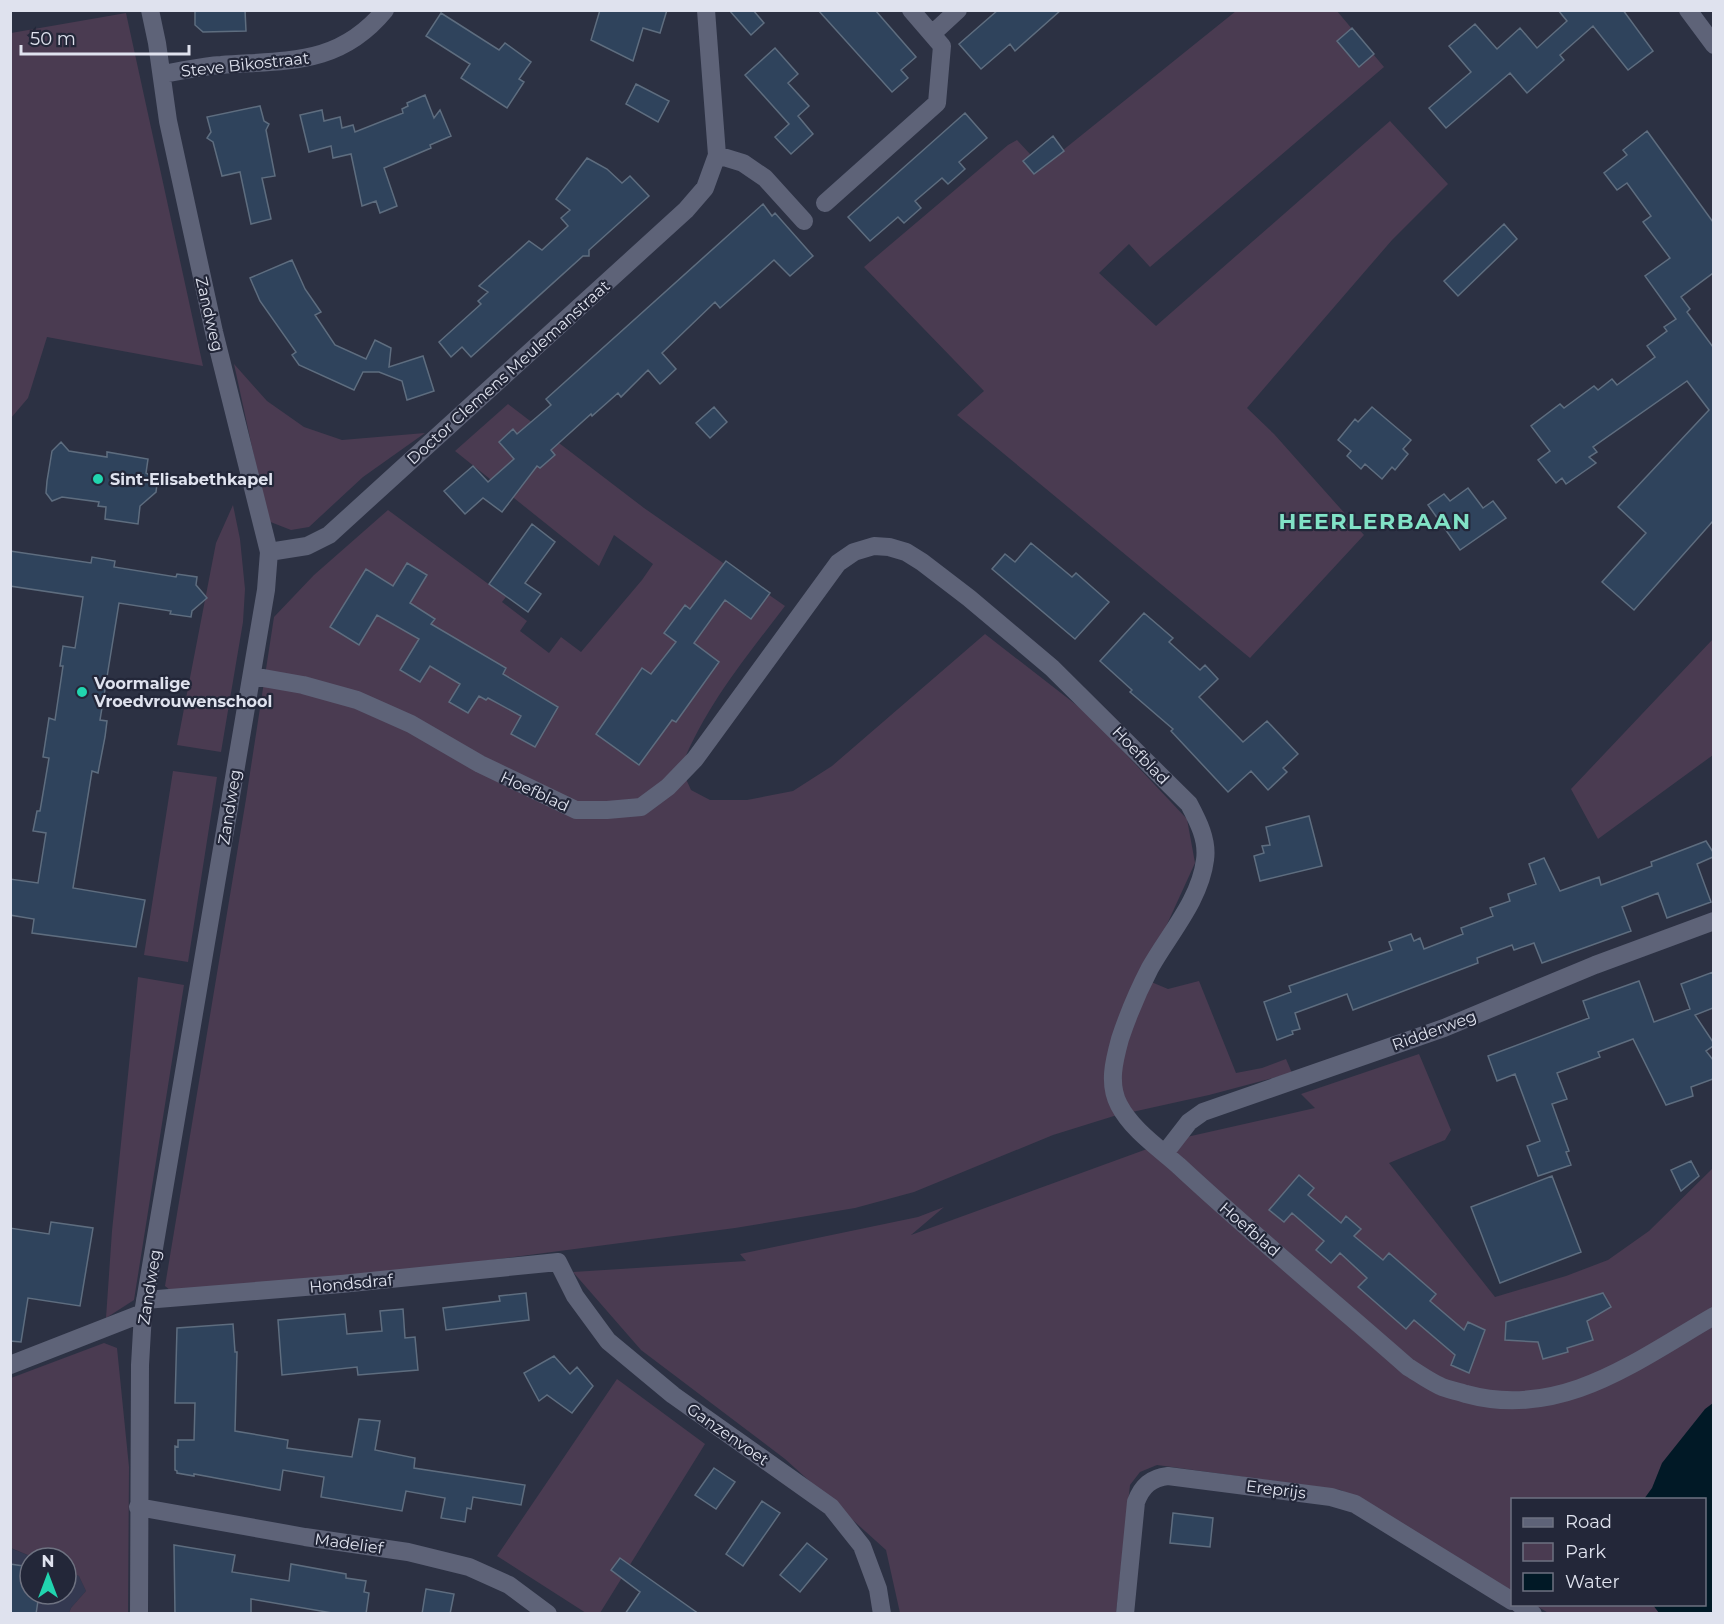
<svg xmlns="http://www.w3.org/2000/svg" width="1724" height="1624" font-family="Montserrat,sans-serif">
  <rect width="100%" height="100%" fill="#2c3143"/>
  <path fill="#343951" d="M10,1548L35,1558H30V1594H66V1571L79,1576L86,1591L71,1608L69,1613H11Z"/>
  <path fill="#4a3b51" d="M1236,11H1337L1384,67L1150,267L1129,244L1099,273L1156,326L1390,121L1448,184L1392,240L1247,408L1274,434L1364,535L1250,658L957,415L984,391L864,267L1008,145L1017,140L1042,167Z
    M126,13L203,366L47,337L28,398L11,418V33Z
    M234,364L267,401L304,427L342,440L425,433L363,477L309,527L291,530L268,521Z
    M508,404L644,508L785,606C746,657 704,708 681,768L691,790L710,800H747L793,791L832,766L985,634L1088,714L1187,819L1195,863L1163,933L1137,976L1168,989L1199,981L1236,1073L1262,1068L1286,1059L1292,1073L1209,1095L1114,1116L1053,1135L914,1192L855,1208L735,1228L369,1276L171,1291L165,1286L246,799L274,617L314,575L388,510L506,597L502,602L527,621L520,631L549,653L561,637L581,652L642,580L653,564L614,535L599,566L455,451Z
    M233,505L240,539L245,589L243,622L221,752L177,745L216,543Z
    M1713,639V755L1598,839L1571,789Z
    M173,771L217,777L188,962L144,955Z
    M138,977L184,985L134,1300L106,1318L112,1231Z
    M1419,1054L1451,1130L1445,1140L1389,1163L1495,1297L1566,1276L1608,1260L1649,1231L1713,1168V1613L1550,1614L1535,1605L1704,1604V1500H1512V1591L1341,1490L1157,1465L1140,1472L1130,1485L1116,1613H900L886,1550L785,1459L641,1350L573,1272L746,1261L740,1254L918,1217L944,1207L911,1235L1169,1141L1315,1108L1301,1094Z
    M104,1343L117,1348L129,1467L128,1613H69L71,1608L86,1591L79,1576L66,1571V1558H35L11,1548V1378Z
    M617,1379L705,1444L600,1613H586L497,1556Z"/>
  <path fill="#011926" d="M1713,1403V1613H1659L1653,1605L1704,1604V1500L1644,1499L1652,1488L1662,1463L1705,1409Z"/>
  <path fill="#2f435c" stroke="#5e6d7f" stroke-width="1.5" d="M195,10H245L246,31L203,32L195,25Z
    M600,10H667L660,33L643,28L633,61L591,40Z
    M729,10H753L764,23L751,35Z
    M818,10H875L916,57L901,70L908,78L892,92Z
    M998,10H1061L1015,51L1010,44L981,69L959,44Z
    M1558,10H1623L1653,51L1628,70L1593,26L1560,55L1564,60L1527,93L1510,73L1446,128L1429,108L1471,72L1449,46L1475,24L1497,49L1520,28L1537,48L1567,21Z
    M441,13L499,50L505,43L531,62L519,79L524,82L507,108L461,78L470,64L426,36Z
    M1352,28L1374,54L1359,67L1337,41Z
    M775,48L798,74L788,83L809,106L798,116L813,134L791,154L775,137L789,124L745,75Z
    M636,84L669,101L658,122L626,104Z
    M425,95L434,118L440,110L451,136L430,145L431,148L384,168L397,206L380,213L376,201L362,206L351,154L333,158L331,146L309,152L300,115L322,110L324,121L340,117L342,128L353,125L355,132L403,113L402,109L408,106L407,103Z
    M260,106L264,121L269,124L266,130L275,176L262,178L271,219L251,224L240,172L222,176L213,142L207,138L211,132L207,117Z
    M965,113L987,138L959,162L965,169L948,184L942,178L915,201L921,208L904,223L898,217L870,241L848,217Z
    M1647,131L1713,222V273L1681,297L1690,309L1687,312L1713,347V521L1634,610L1602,582L1646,533L1618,507L1709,410L1687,381L1593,447L1597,452L1589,457L1596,463L1566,484L1562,478L1556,483L1538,460L1550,451L1531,426L1560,404L1564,408L1594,386L1598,390L1612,379L1617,385L1655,357L1647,346L1667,331L1664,327L1676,319L1645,276L1670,258L1643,222L1651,216L1627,183L1617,190L1604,173L1627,155L1623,150Z
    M1053,136L1064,151L1034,174L1023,161Z
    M587,158L607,169L622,183L630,176L649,196L589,250V256H583L471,357L462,347L451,357L439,342L481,304L478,301L488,292L479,286L529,241L542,250L568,226L561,218L570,210L556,199Z
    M763,204L772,216L775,213L813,256L790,276L774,260L720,308L715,302L662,353L676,369L660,384L648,370L621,397L618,393L592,416L591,414L551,450L555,455L540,468L537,466L502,512L483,498L465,514L444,491L473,466L488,482L514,459L499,442L513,429L517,434L551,405L546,399Z
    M1504,224L1517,239L1458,296L1444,281Z
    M292,260L305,289L321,312L315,315L335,345L366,359L375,340L391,348L389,367L423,356L434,391L407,400L402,381L379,372H363L354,390L299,365L292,355L296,352L260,301L250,278Z
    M714,407L727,422L710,438L696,423Z
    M1372,407L1411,440L1403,449L1408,454L1395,470L1392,467L1382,479L1365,464L1361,469L1347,456L1351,451L1338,440L1355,419L1358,422Z
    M61,442L69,451L107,457V452L148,459L146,473L153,477L157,484L156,492L140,506L138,524L105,519L106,507L98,506L99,502L62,497L52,501L46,493L47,481L52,451Z
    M1468,488L1483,508L1493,501L1506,518L1460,550L1428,505L1444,494L1450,501Z
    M532,524L555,542L525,583L541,594L528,612L489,584Z
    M1031,543L1072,577L1076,573L1109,602L1075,639L992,569L1005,554L1015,562Z
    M10,551L91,563L92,557L115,561L114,567L176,577L177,574L197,577L196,585L207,598L192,611L191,617L170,614L171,611L119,603L100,720L107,721L105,737L98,773L92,771L73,888L145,900L136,947L32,933L34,919L10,915V879L38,883L46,833L33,831L37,811H40L49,758L43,757L49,718L55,720L63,666H60L63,646L75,648L83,597L10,586Z
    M726,561L770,593L751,619L725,600L694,643L719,662L676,722L672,720L639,765L596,734L642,668L651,674L676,642L664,633L685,605L690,609Z
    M407,563L427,575L410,603L435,619L431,624L506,668L503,674L558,707L535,747L511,734L521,716L488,698L486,700L479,696L468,713L449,702L460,684L430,666L420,682L400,670L419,639L377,615L359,645L330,627L366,569L393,586Z
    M1144,613L1173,638L1169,642L1200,670L1205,665L1218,679L1199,697L1243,742L1267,721L1298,754L1283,768L1287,772L1268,790L1251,771L1228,792L1171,731L1173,729L1130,692L1132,690L1100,661Z
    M1309,816L1322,866L1260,881L1254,856L1264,853L1262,846L1270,845L1266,827Z
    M1706,841L1713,852V857L1697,864L1711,902L1667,918L1658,893L1622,907L1631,931L1542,963L1534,943L1514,950L1512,945L1477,958L1478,963L1353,1010L1347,994L1295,1013L1300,1029L1292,1031L1293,1034L1277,1040L1264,1002L1291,992L1289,986L1392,950L1389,942L1411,934L1414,941L1420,938L1424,949L1463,934L1461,928L1493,916L1490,908L1510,901L1508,894L1536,884L1529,864L1544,858L1560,891L1599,877L1601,885L1652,866L1651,862Z
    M1713,972V1008L1695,1015L1713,1042V1046L1706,1051L1713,1060V1079L1691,1087L1693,1096L1666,1105L1633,1039L1598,1052L1600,1057L1557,1073L1567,1099L1552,1104L1569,1151L1566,1152L1571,1165L1538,1176L1527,1146L1540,1141L1515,1074L1497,1081L1488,1056L1589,1018L1583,1001L1639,981L1654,1022L1690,1009L1681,984Z
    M1691,1161L1699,1176L1681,1191L1671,1170Z
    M1299,1175L1314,1188L1308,1195L1341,1223L1346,1216L1361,1229L1354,1236L1383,1260L1389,1253L1436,1294L1430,1301L1464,1330L1468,1322L1485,1330L1469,1373L1451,1365L1455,1355L1414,1320L1406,1329L1358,1287L1367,1278L1340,1253L1331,1263L1316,1250L1324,1241L1292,1213L1284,1222L1269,1210Z
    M1552,1176L1581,1252L1500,1283L1471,1207Z
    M51,1222L93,1228L80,1306L28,1298L21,1342L10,1341V1228L49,1234Z
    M526,1293L529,1320L446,1330L443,1308L500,1301L499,1296Z
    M1603,1293L1611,1307L1587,1321L1593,1340L1567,1348L1568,1352L1543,1359L1538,1342L1505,1340L1506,1322Z
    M403,1309L405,1338L415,1337L418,1370L358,1375L357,1367L282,1375L278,1320L345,1314L347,1334L382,1331L380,1311Z
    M233,1324L235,1352H237L235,1431L288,1440L287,1448L352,1457L359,1419L380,1421L375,1450L415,1458L414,1468L525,1485L521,1505L473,1497L471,1509L467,1508L465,1522L441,1518L445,1498L406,1491L402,1511L321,1497L324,1477L283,1470L280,1490L194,1474V1476L177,1473V1471L175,1470V1446L178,1447V1440H194L195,1403H175L177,1328Z
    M554,1356L570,1374L577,1367L593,1386L572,1413L547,1395L539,1401L524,1373Z
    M714,1468L735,1482L716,1509L695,1495Z
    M762,1501L780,1513L743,1566L726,1554Z
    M1173,1513L1213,1518L1210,1547L1170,1543Z
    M807,1543L827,1559L800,1592L780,1575Z
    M174,1545L235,1555L232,1572L289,1581L291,1564L346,1574V1578L366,1581L364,1592L369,1593L366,1614H338L251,1599V1614H175Z
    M620,1558L699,1614H625L640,1592L611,1570Z
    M10,1564L30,1567V1594H39L36,1614H10Z
    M426,1589L454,1594L450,1614H422Z"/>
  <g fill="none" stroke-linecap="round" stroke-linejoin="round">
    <path stroke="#5e6378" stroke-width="18" d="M1688,10L1714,45
      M932,34L958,10
      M162,74C182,71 202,66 221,65C287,60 339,66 385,10
      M717,155L743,163L765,178L804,221
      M825,203L937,103L942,46L911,10
      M269,552L307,546L329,535L686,210L705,188L717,155L706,10
      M252,676L303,685L357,700L411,724L480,764L576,810H607L641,807L668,787L695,759L838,563L854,552L874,546L889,547L906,552L922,562L969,598L1052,668L1189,804C1198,821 1208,840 1205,860C1200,900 1169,934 1150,968C1138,991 1128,1015 1120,1039C1114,1061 1108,1084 1119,1105C1132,1130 1159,1148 1179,1166C1253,1235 1332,1300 1408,1367C1418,1373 1429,1381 1440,1386C1448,1390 1458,1391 1466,1394C1561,1420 1636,1361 1714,1316
      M1165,1153L1189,1122L1203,1112L1444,1028L1595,965L1714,921
      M145,1300L341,1284L558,1262L575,1296L608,1341L673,1395L831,1507L862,1546L878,1589L882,1614
      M10,1365L143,1313
      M138,1507L305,1537L408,1552L469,1567L509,1585L548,1614
      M1519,1604L1533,1614
      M139,1614L140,1365L143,1313L266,590L269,552L214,332L168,121L157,43L150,10
      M1125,1614L1136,1502C1142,1486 1151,1478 1168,1476L1331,1497L1355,1504L1512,1601"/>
  </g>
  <g fill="#21d5af" stroke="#232739" stroke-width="2">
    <circle cx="98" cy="479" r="6"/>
    <circle cx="82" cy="692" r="6"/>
  </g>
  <g text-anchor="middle" stroke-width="4.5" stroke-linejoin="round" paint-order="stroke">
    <g font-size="16" fill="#dfe2ee" stroke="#232739">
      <text transform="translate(245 64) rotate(-6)" y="6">Steve Bikostraat</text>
      <text transform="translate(210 314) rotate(77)" y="6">Zandweg</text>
      <text transform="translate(508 372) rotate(-42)" y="6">Doctor Clemens Meulemanstraat</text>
      <text transform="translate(1141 755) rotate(46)" y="6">Hoefblad</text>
      <text transform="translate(535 791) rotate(25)" y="6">Hoefblad</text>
      <text transform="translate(229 807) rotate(-81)" y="6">Zandweg</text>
      <text transform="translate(1434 1030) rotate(-20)" y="6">Ridderweg</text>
      <text transform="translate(1250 1229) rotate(41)" y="6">Hoefblad</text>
      <text transform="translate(351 1283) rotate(-5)" y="6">Hondsdraf</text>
      <text transform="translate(149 1287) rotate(-81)" y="6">Zandweg</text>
      <text transform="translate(728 1434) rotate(35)" y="6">Ganzenvoet</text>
      <text transform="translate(1276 1489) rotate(7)" y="6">Ereprijs</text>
      <text transform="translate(349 1543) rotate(8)" y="6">Madelief</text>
    </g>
    <g font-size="16" font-weight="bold" fill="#dfe2ee" stroke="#232739" text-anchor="start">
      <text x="110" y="485">Sint-Elisabethkapel</text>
      <text x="94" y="689">Voormalige<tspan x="94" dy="18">Vroedvrouwenschool</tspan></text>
    </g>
    <g font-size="22" font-weight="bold" letter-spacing="1.5" fill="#81e2c6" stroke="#232739">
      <text x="1375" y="529">HEERLERBAAN</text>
    </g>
  </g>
  <rect width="1724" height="1624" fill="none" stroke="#dfe2ee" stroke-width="24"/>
  <rect x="1511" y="1498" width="195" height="108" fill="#232739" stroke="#6e7281" stroke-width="1.5"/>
  <rect x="1523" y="1518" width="30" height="9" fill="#5e6378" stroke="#6e7281" stroke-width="1.5"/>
  <text x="1565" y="1528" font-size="18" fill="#dfe2ee">Road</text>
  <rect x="1523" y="1543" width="30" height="18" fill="#4a3b51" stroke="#6e7281" stroke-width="1.5"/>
  <text x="1565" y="1558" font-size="18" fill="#dfe2ee">Park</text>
  <rect x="1523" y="1573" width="30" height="18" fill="#011926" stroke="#6e7281" stroke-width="1.5"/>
  <text x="1565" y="1588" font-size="18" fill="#dfe2ee">Water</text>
  <g transform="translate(48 1576)"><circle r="28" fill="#232739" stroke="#6e7281" stroke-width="1.5"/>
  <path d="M0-4.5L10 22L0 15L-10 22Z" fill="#21d5af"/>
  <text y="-9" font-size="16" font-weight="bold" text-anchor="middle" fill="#dfe2ee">N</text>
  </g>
  <path d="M21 45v9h168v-9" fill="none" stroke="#dfe2ee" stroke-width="3"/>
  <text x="30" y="45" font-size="18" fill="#dfe2ee" stroke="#232739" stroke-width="4.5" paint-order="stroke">50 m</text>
</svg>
